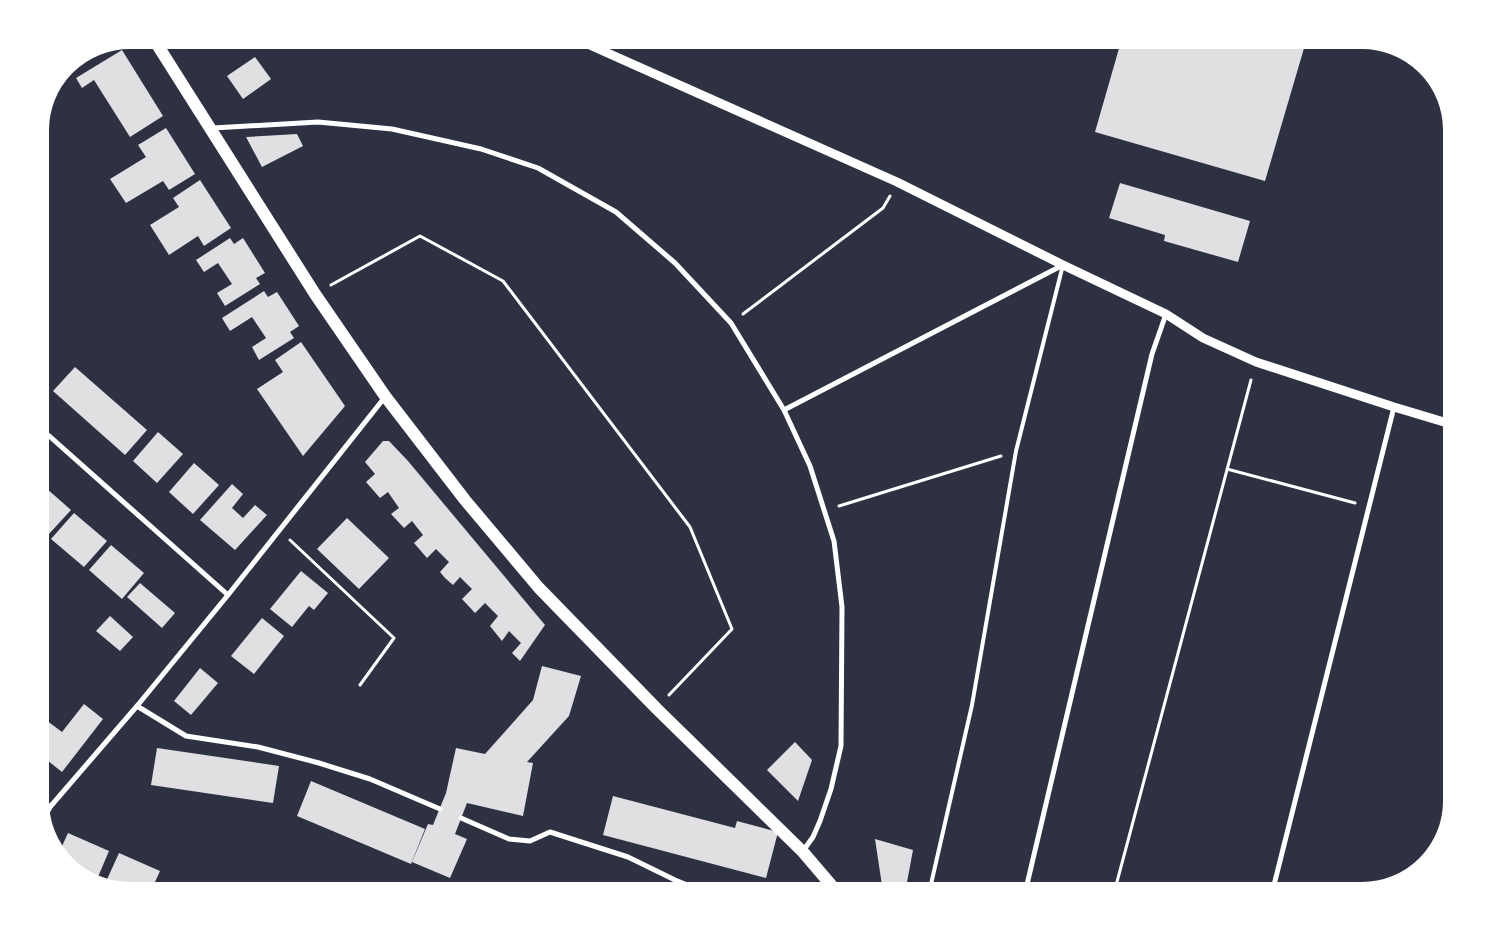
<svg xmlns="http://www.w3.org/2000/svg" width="1492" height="931" font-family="'PT Sans Narrow',sans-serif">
  <rect width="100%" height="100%" fill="#2d3142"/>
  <path fill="#e0e0e3" d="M1122,38H1307L1265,181L1095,132Z
    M104,43L107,47L72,69L68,62L95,44Z
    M122,50L163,116L130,137L94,80L82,88L76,78Z
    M255,57L271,79L243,99L227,76Z
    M166,128L195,174L169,190L163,181L126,203L110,179L146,157L138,145Z
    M297,134L303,146L262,167L246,137Z
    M200,180L231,228L204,246L198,236L169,255L150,225L179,207L173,198Z
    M1120,183L1250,221L1238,262L1164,241L1165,235L1109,218Z
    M230,238L234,244L243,238L265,273L256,278L260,284L225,306L217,293L232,284L218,263L204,272L196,260Z
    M264,291L268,297L277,292L299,326L290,332L294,338L259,360L252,347L266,338L252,317L230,331L222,318Z
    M301,342L345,406L303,456L257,389L283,372L275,360Z
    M75,367L147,430L125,455L53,391Z
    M158,432L183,454L157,483L133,461Z
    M383,441H389L408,461L545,625L520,661L512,653L521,643L509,631L502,641L490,626L498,616L485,603L475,613L462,599L472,589L460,577L453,585L445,578L440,572L449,562L436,549L427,558L414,543L423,535L412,521L404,528L391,514L399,508L388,492L380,498L366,482L375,474L365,462Z
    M194,463L219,485L193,514L169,492Z
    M38,481L71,510L48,535L38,526Z
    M232,484L243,494L232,508L243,518L255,505L267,515L235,550L200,520Z
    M74,513L107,541L84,567L51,539Z
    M347,518L389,558L359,589L317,549Z
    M111,545L144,573L122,599L89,570Z
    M301,571L328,593L314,610L309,606L292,627L270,609Z
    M140,583L175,613L162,628L127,597Z
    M110,616L133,637L120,651L96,631Z
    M262,618L284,636L254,674L231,656Z
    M542,666L581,676L569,716L527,762L533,763L523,816L467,803L455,834L467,839L450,878L412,862L428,824L433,825L446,793L456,748L485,754L533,700Z
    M200,668L218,683L191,715L174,701Z
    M84,704L103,719L62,772L38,753V714L62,732Z
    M795,742L812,760L798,801L767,770Z
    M157,748L279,766L273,803L151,785Z
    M311,781L425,829L411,864L297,816Z
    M613,796L735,828L737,821L778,832L766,878L603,835Z
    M68,833L109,851L95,884L84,881L58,855Z
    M875,839L913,850L905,893L883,892Z
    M119,853L160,871L150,893L130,894L104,886Z
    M189,884L210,893H185Z
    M163,886L180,893H160Z"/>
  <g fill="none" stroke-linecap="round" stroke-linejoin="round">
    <path stroke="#fff" stroke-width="3" d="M331,285L420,236L503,281L690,527L732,629L669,695
      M743,314L883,208L890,196
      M1227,469L1355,503
      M839,506L1001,456
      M290,540L394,638L360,685
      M1114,893L1251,380"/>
    <path stroke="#fff" stroke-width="4" d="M929,893L972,705L1016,451L1063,265"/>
    <path stroke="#fff" stroke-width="5" d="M213,128L318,122L392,129L481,149L538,168L616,212L675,263L731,323L784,410L810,466L834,541L842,607L841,746L831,789L820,821L813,837L803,851
      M784,410L1063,265
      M38,426L228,595
      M137,706L186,736L258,747L319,763L370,779L440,809
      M38,798L50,807
      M461,818L509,839L530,841L550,832L628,857L675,880L707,893
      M42,822L50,807L137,706L228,595L385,397
      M1025,893L1152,354L1166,314
      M1272,893L1394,407"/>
    <path stroke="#fff" stroke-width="9" d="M574,38L897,182L1063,265L1166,314L1203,338L1256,362L1394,407L1454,425"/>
    <path stroke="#fff" stroke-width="12" d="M153,38L315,294L385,396L465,500L539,588L657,709L803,852L838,893"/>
  </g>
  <path d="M0 0H1492V931H0ZM130 46H1362A84 84 0 0 1 1446 130V801A84 84 0 0 1 1362 885H130A84 84 0 0 1 46 801V130A84 84 0 0 1 130 46Z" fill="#fff" fill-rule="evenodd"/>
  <path fill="none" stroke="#fff" stroke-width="6" d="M130 46H1362A84 84 0 0 1 1446 130V801A84 84 0 0 1 1362 885H130A84 84 0 0 1 46 801V130A84 84 0 0 1 130 46Z"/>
</svg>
